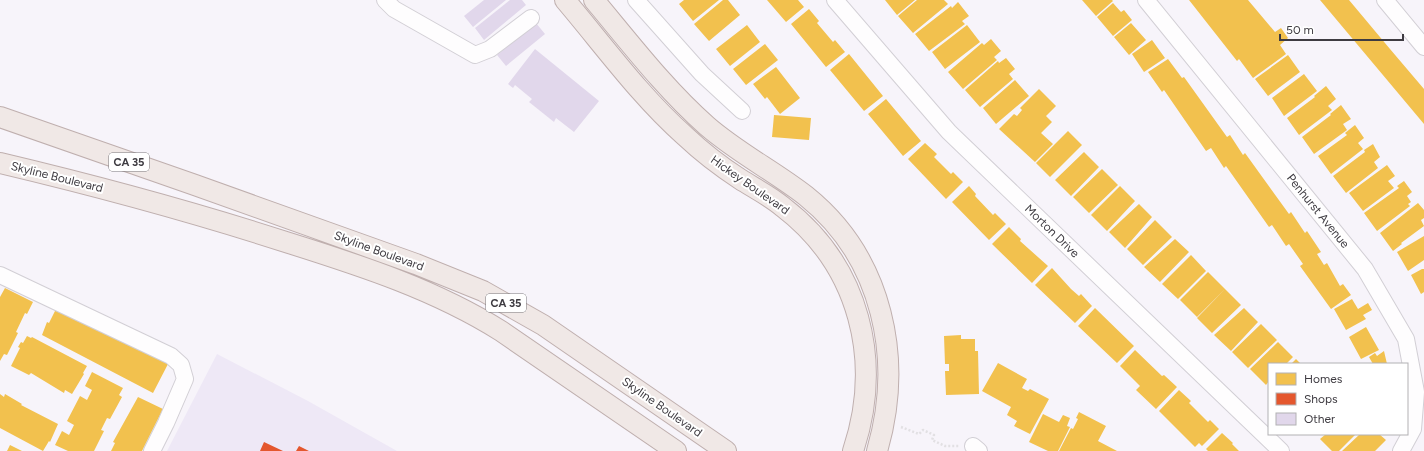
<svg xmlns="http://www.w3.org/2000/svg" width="1424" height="451" font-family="Figtree,sans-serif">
  <rect width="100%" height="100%" fill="#f7f4fa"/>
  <path fill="#eee8f6" d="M217,354L308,401L397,451H167Z"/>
  <path fill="#f2c14e" d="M684,0H719L693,21L679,4Z
    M723,0H728L740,15L709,41L694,24Z
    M767,0H798L804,7L786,22Z
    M885,0H915L897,15Z
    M917,0H944L948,4L913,33L898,16Z
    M1082,0H1112L1113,1L1096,16Z
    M1189,0H1248L1275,32L1281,28L1288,38L1280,45L1286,54L1253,78L1239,59L1237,61Z
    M1320,0H1349L1390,49L1424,89V124Z
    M958,2L969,16L962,21L965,24L929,51L915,34L951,6L952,8Z
    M1113,3L1121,12L1124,10L1132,20L1113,36L1097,17Z
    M809,9L819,21L817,23L833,42L835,40L845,52L826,67L791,24Z
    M1131,23L1146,40L1129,55L1114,37Z
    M747,25L760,42L730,66L716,49Z
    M967,25L980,42L945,69L932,52Z
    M991,39L1001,51L994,57L997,60L963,89L948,72L982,43L984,45Z
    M1152,40L1165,58L1144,72L1132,54Z
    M765,44L778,60L746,85L733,69Z
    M849,54L883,96L864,111L830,70Z
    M1288,55L1300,72L1268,96L1255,79Z
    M1006,58L1015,69L1009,74L1013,79L980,107L965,90L998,61L999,63Z
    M1168,59L1182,78L1184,77L1227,137L1230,135L1243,155L1245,153L1289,214L1291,212L1305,233L1307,231L1321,252L1317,254L1324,265L1327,263L1340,286L1343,284L1351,295L1331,309L1300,266L1303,264L1289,244L1286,246L1272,225L1269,227L1226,166L1224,168L1211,148L1206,151L1164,90L1162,92L1148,72Z
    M776,67L800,98L780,114L767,97L765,99L753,84Z
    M1304,74L1317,91L1284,116L1272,98Z
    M1015,80L1029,96L996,124L983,108Z
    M1326,86L1336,99L1328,106L1332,110L1299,135L1287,118L1315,97L1314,96Z
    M1039,89L1056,106L1046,116L1052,122L1041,133L1053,144L1035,162L999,129L1014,114L1017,116L1022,110L1020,108Z
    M886,99L921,141L903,156L868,114Z
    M1341,105L1351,119L1343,124L1347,130L1314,154L1302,137L1331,115L1330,114Z
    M774,115L811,118L809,140L772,137Z
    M1355,125L1364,138L1358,143L1363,149L1331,174L1318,156L1347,135L1345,133Z
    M1068,131L1082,145L1050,177L1036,163Z
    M925,143L937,154L934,157L951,174L953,172L963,182L946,199L908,159Z
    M1373,144L1380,157L1374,162L1378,168L1346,193L1333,176L1365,152L1364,150Z
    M1084,152L1099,167L1071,196L1055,180Z
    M1387,165L1395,176L1388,181L1394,188L1363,211L1349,193Z
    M1102,169L1118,185L1089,213L1073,197Z
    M1404,181L1412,192L1407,196L1411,202L1408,204L1410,206L1377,231L1364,213L1399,188L1397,186Z
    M969,186L976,194L975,196L993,215L995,213L1006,224L989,240L952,202Z
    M1120,186L1135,201L1107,231L1091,215Z
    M1418,203L1424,210V218L1421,220L1424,226L1401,243L1402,244L1393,251L1380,233Z
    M1139,204L1152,217L1125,248L1109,232Z
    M1155,220L1172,237L1143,265L1127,249Z
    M1009,227L1021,239L1020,241L1048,266L1032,283L992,244Z
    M1424,236V260L1408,271L1397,252Z
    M1175,239L1189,252L1160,282L1144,267Z
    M1191,255L1206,271L1178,299L1162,284Z
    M1052,268L1071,289L1079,296L1081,294L1092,306L1075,323L1035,285Z
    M1422,269H1424V292L1421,294L1411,275Z
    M1208,272L1225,289L1197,317L1180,300Z
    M5,288L33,302L27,314L25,313L16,332L18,333L7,355L4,354L0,361V297Z
    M1225,289L1241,305L1212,333L1197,318Z
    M1352,299L1358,309L1368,303L1372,310L1363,315L1366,319L1346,330L1334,309Z
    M57,307L168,364L153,393L42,335L47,322L49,323Z
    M1095,308L1134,346L1117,363L1078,326Z
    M1244,308L1258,322L1231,351L1214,335Z
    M1261,324L1277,340L1248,368L1232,352Z
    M1366,327L1379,350L1361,359L1349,337Z
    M961,335V339H975V351H978L979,394L946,395L945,371H949V364H945L944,336Z
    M27,336L31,338L32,337L87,366L83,373L84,374L72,394L65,390L64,393L31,373L29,375L11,366L20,348L18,347L21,342L23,343Z
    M1278,342L1293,357L1286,364H1269V381L1266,385L1250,369Z
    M1135,350L1162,376L1164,375L1177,387L1156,409L1136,390L1140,386L1120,366Z
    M1384,351L1387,364H1373L1369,357L1375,353L1377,356Z
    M1296,359L1301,364H1291Z
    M998,363L1027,379L1022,388L1028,391L1030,389L1049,399L1030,434L1014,426L1017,421L1007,415L1011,407L982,391Z
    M92,372L123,388L119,395L122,397L110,419L107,418L101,430L104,431L94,451H68L55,445L62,431L69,435L74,425L67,421L80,396L87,400L92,390L85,386Z
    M1179,390L1191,401L1189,403L1208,422L1210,420L1219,429L1202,446L1199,443L1195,447L1159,411Z
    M0,394L4,397L5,394L22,404L21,405L58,424L50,442L49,441L43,451L0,428Z
    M138,397L163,409L142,451H111L115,443L113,442Z
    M1079,412L1106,426L1098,441L1117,451H1059L1071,428L1073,429L1078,419L1076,418Z
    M1043,414L1059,422L1063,415L1070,418L1067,426L1070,427L1058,451H1048L1029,442Z
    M1222,433L1233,443L1232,444L1239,451H1208L1206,449Z
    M1326,434H1356L1339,451H1332L1320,439Z
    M1360,434H1379L1386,440L1375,451H1342Z
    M10,445L22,451H7Z"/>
  <path fill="#e4572e" d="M264,442L283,451H260Z
    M299,446L309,451H296Z"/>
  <path fill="#e1d7eb" d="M484,0H506L473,27L464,16Z
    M510,0H522L526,5L484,40L475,28Z
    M536,23L545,34L506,66L497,55Z
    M535,49L599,101L574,132L556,118L554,122L529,102L532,99L515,85L513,88L508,84Z"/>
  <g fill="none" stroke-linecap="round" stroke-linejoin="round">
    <defs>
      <path id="minor" d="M385,0L394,9L475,55L490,49L531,18
        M636,0L702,74L742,111
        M835,0L949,132L1281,451
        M1146,0L1365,269L1406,339L1416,392L1413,429L1401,451
        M1385,0L1424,47
        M0,275L171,356L181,365L185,379L166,423L152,451
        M973,446L979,451"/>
      <path id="major" d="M565,0C604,46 640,96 685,136C702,152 720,166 740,179C754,188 770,196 783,207C860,266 883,361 853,451
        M594,0C630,43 665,89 707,126C738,153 774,171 806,196C883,258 904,359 877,451
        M0,117L195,185L416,264L483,291L543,325L726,451
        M0,163C97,186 193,212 289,243C362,266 436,290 501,331L676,451"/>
    </defs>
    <use href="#minor" stroke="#d2cfd5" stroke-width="18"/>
    <use href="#major" stroke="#bfafae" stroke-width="22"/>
    <path stroke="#e2e0e3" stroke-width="2.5" stroke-dasharray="2 2" stroke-linecap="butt" d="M901,427L919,434L923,430L934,435L932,440L945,446H959"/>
    <use href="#minor" stroke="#fefdfe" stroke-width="16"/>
    <use href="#major" stroke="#f0e8e6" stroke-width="20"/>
  </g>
  <g text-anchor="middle" stroke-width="4" stroke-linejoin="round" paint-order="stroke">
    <g fill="#fff" stroke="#78767a" stroke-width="1">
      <rect x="109" y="153" width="40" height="18" rx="3"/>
      <rect x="486" y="294" width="40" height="18" rx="3"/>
    </g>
    <g font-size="11" font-weight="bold" fill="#3e3b41">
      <text x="129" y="166">CA 35</text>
      <text x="506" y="307">CA 35</text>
    </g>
    <g font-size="12" fill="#3e3b41" stroke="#fff">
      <text transform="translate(57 177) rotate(14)" y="4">Skyline Boulevard</text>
      <text transform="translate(750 185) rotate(35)" y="4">Hickey Boulevard</text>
      <text transform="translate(1318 211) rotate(51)" y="4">Penhurst Avenue</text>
      <text transform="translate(1052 231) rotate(44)" y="4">Morton Drive</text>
      <text transform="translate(379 251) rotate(20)" y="4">Skyline Boulevard</text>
      <text transform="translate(662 407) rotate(35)" y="4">Skyline Boulevard</text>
    </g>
  </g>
  <rect x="1268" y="363" width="140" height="72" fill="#ffffff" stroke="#b2b1b3"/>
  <rect x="1276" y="373" width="20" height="12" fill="#f2c14e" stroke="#b2b1b3"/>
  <text x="1304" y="383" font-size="12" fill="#3e3b41">Homes</text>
  <rect x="1276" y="393" width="20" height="12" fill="#e4572e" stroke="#b2b1b3"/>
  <text x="1304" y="403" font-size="12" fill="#3e3b41">Shops</text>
  <rect x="1276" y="413" width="20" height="12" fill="#e1d7eb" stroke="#b2b1b3"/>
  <text x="1304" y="423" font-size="12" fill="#3e3b41">Other</text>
  <path d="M1280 34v6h123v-6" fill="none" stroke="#3e3b41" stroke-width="2"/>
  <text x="1286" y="34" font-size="12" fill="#3e3b41" stroke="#ffffff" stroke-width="3" paint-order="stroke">50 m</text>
</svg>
